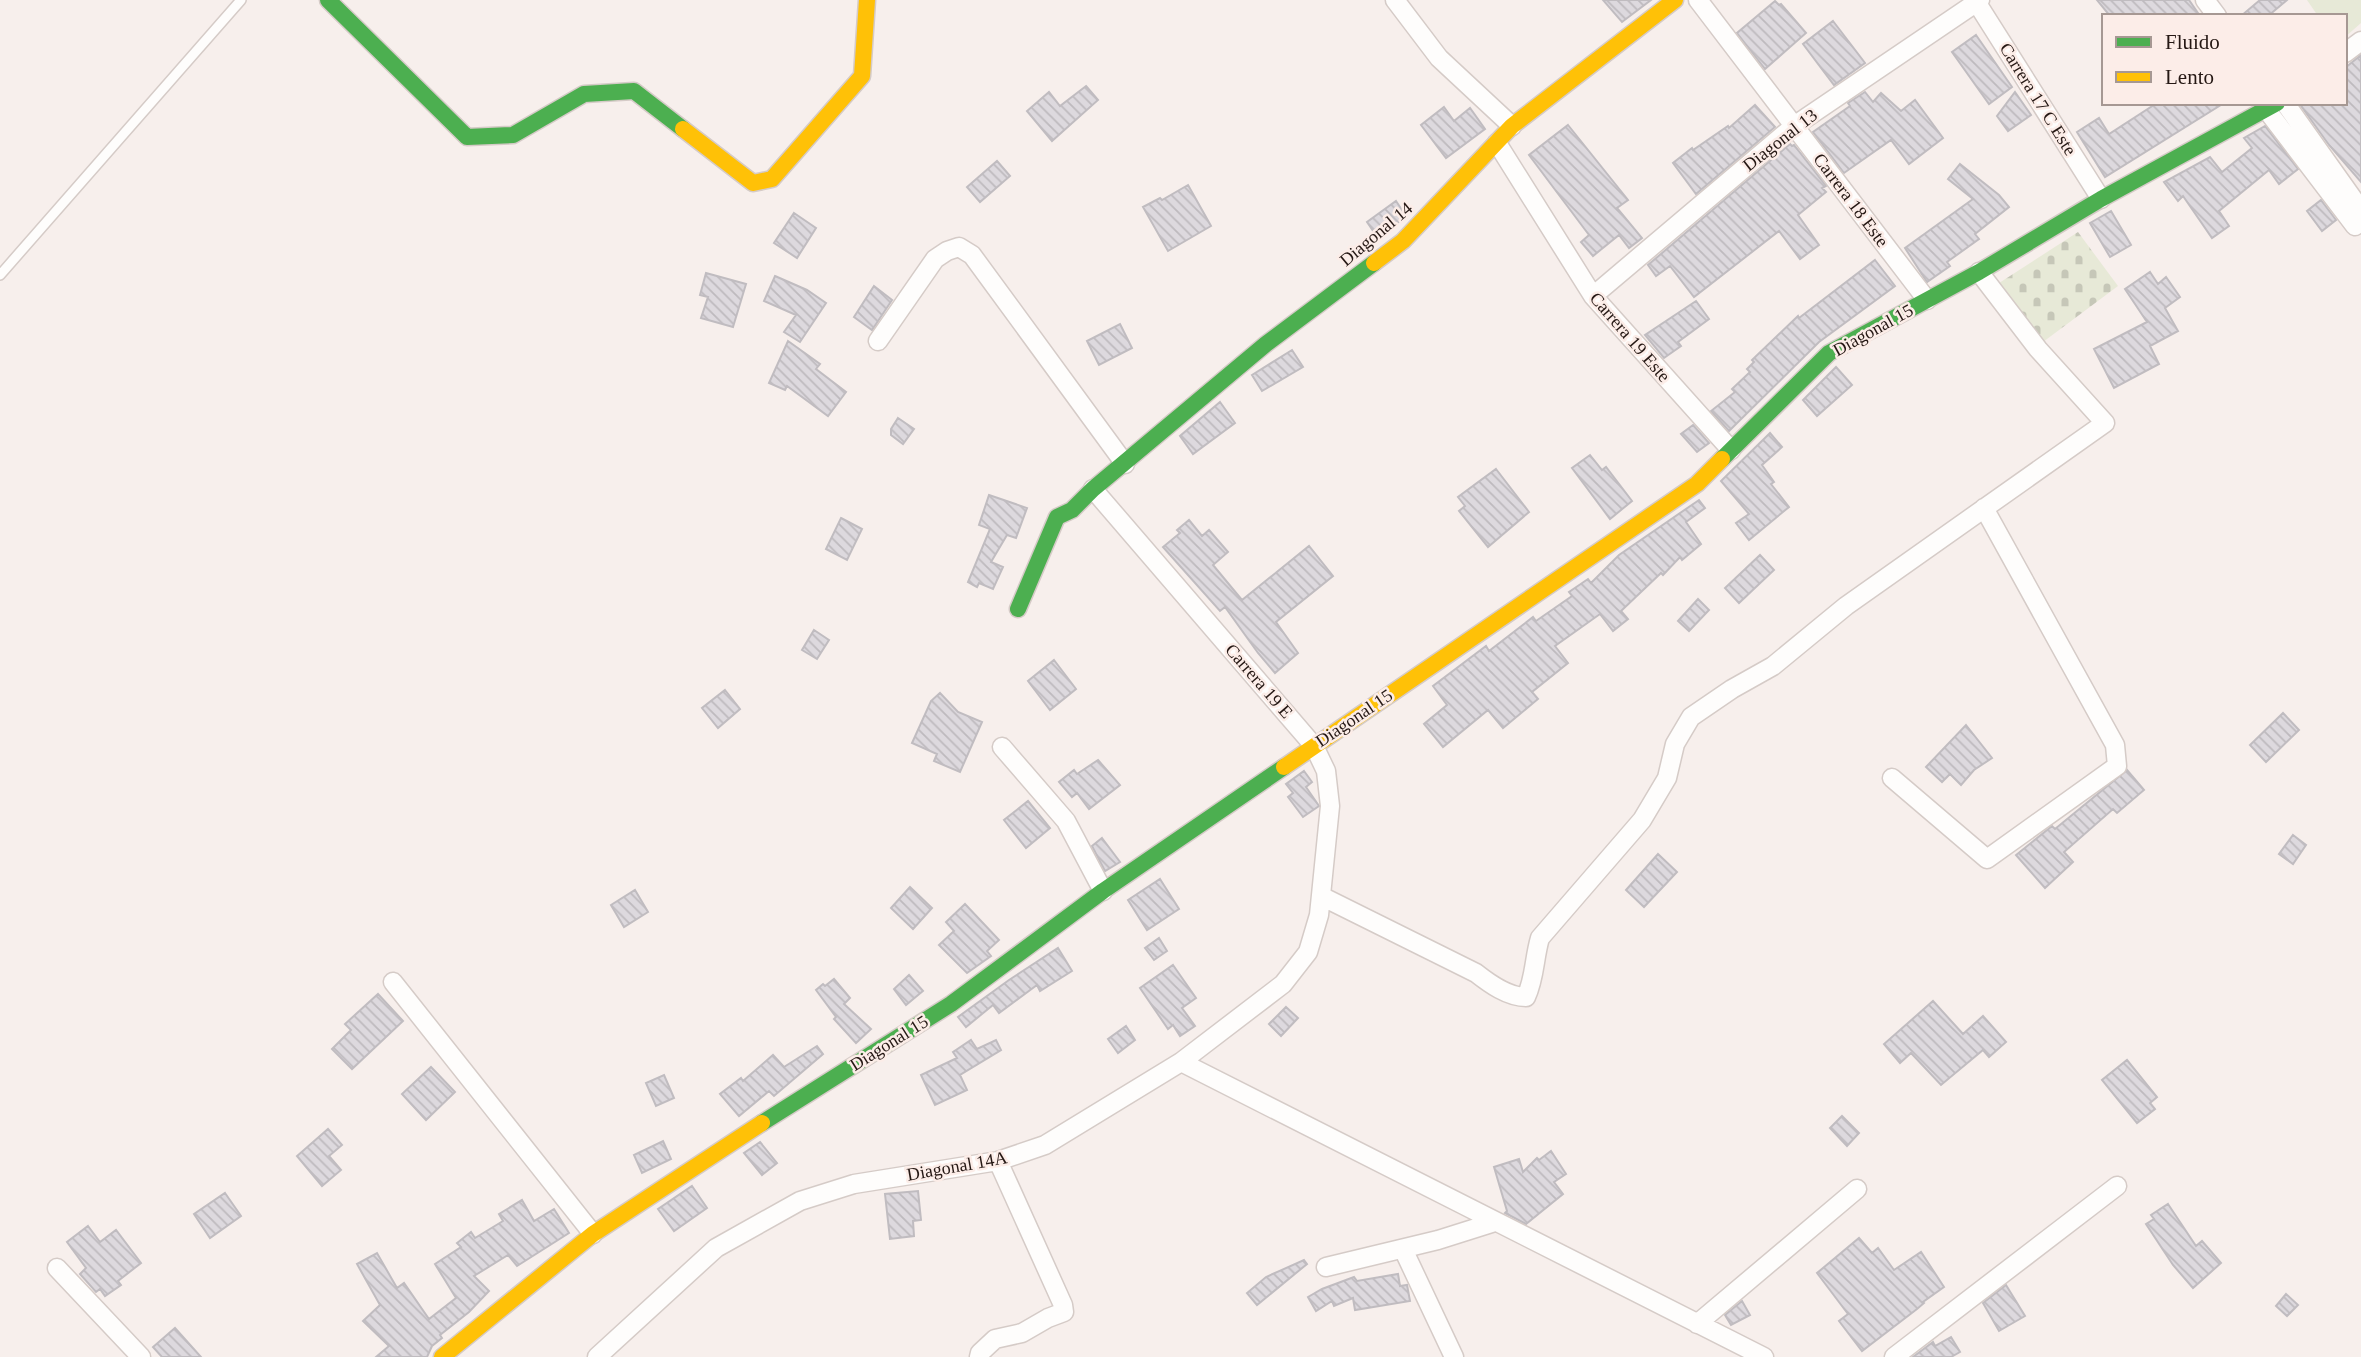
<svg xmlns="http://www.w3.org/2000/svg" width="2361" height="1357" font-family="'Times New Roman',serif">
  <defs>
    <pattern id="cemetery-stones" width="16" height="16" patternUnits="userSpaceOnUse" patternTransform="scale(1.75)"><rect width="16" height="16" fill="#e7e9d7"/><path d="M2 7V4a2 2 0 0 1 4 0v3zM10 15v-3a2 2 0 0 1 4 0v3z" fill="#c6c7b8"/></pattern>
    <pattern id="building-back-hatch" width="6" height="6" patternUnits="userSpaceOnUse" patternTransform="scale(1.75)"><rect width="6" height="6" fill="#ddd9de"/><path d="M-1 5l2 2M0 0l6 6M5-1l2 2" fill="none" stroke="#bebabe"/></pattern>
  </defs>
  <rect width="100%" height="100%" fill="#f7efec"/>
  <path fill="url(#cemetery-stones)" d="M2078,232L2118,286L2043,342L1996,285Z"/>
  <path fill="#e7e9d7" d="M2307,0H2361V23L2345,37V16H2318Z"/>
  <path fill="url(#building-back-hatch)" stroke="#c0bcc0" stroke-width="2" d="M1603,0H1651L1622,22Z
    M2097,0H2189L2200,16H2110Z
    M2260,0H2287L2268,16H2241Z
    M1775,1L1779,5L1781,4L1806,33L1765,69L1737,33Z
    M1833,21L1865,63L1834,85L1803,44Z
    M1976,35L2012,87L1989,104L1952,52Z
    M2361,55V182L2329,145L2299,103H2345V68Z
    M1086,86L1098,100L1052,141L1027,111L1049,92L1060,106Z
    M1865,92L1873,102L1881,93L1901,111L1915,100L1943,138L1909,164L1891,140L1844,173L1813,132L1850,106L1848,103Z
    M2015,92L2031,115L2008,131L1997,116Z
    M2157,103H2224L2105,177L2077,132L2099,118L2109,134Z
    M1755,105L1775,127L1696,194L1673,163L1692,148L1693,150L1728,126L1729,128Z
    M1444,107L1454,121L1470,108L1485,129L1446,158L1421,125Z
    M1568,125L1628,200L1617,208L1642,238L1629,248L1619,235L1593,256L1581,242L1589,235L1529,155Z
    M2265,126L2298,169L2279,184L2269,170L2219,211L2229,226L2212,238L2183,196L2178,201L2164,182L2210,157L2222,172L2252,148L2244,138Z
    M1790,144L1792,146L1794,145L1826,186L1822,188L1826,192L1798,215L1819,245L1800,259L1779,231L1694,297L1670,266L1656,276L1648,265Z
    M997,161L1010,176L980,202L967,187Z
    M1960,164L1999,195L2009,207L1975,234L1979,239L1947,262L1950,266L1927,282L1905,248L1973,199L1948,179Z
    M1188,185L1211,226L1168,251L1143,207L1160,198L1162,200Z
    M2321,200L2336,220L2322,231L2307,211Z
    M1396,201L1406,216L1378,238L1367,222Z
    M2111,211L2131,245L2110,257L2090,223Z
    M794,213L816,228L797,258L774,243Z
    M1875,260L1895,286L1819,342L1729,431L1711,411L1735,392L1732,389L1750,372L1747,369L1754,362L1752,360L1798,316L1799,318Z
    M2150,272L2158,284L2166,277L2180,297L2165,308L2178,331L2150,346L2159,364L2114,388L2094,349L2147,322L2125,289Z
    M706,273L746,284L733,327L701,318L708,297L700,295Z
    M775,276L807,290L826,303L800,342L784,332L796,315L764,301Z
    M874,286L892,300L872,330L854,317Z
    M1696,301L1709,319L1678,342L1681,346L1664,358L1645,335Z
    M1120,324L1132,348L1099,365L1087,341Z
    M788,341L820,364L816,369L846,392L828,416L787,386L785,390L769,383Z
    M1292,350L1303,367L1262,391L1252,375Z
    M1836,367L1852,385L1817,416L1803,400Z
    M1220,402L1235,423L1193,454L1180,436Z
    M898,418L914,429L903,444L891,435V429Z
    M1693,425L1709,443L1697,452L1681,434Z
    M1770,433L1782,447L1762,465L1774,482L1771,484L1789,507L1749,540L1736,523L1749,514L1721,481Z
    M1590,455L1602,470L1606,467L1632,501L1610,519L1572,468Z
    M1496,469L1529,512L1488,547L1459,511L1465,506L1458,497Z
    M989,495L1027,508L1016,538L1007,535L991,562L1003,567L993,589L979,583L977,587L968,582L990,529L979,525Z
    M1699,500L1705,508L1686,522L1701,544L1682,560L1680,557L1663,575L1661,573L1621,611L1628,619L1613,631L1600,614L1555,646L1568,663L1532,692L1538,699L1503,728L1488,710L1443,747L1424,724L1447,705L1433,686L1486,646L1489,651L1533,617L1536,621L1572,596L1569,592L1588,579L1591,583L1619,555Z
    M841,518L862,529L847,560L826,549Z
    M1189,520L1202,536L1209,530L1228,552L1213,565L1242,600L1309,546L1333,576L1276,622L1298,653L1275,673L1258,653L1225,607L1220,611L1163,547L1180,533L1177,530Z
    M1760,555L1774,570L1739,603L1725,588Z
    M1698,599L1709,610L1689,631L1678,621Z
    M814,630L829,640L817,659L802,650Z
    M1054,660L1076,689L1050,710L1028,681Z
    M725,690L740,709L718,728L702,708Z
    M940,693L958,712L982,722L960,772L934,761L937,754L912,743L931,701Z
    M2283,713L2299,730L2266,762L2250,745Z
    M1966,725L1992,758L1974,770L1961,785L1950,774L1942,782L1926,767Z
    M1098,760L1120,785L1089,809L1077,793L1072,797L1059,782L1074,770L1077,774Z
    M2127,770L2144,790L2117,813L2113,809L2064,852L2073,862L2045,888L2016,855L2052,826L2055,829Z
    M1304,771L1312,782L1306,787L1319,806L1303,817L1288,797L1293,793L1286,784Z
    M1028,801L1050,828L1026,848L1004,820Z
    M2293,835L2306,845L2293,864L2279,854Z
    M1102,838L1120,862L1105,871L1092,846Z
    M1658,854L1677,872L1644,907L1626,890Z
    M1160,879L1179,909L1147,930L1128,900Z
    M910,887L932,908L913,929L891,908Z
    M635,890L648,912L624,927L611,905Z
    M965,904L999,940L987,951L991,956L967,973L939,945L954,931L946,922Z
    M1159,938L1167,951L1154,960L1145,948Z
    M1058,948L1072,971L1040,991L1037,985L999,1013L993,1005L966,1027L958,1017L1009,980Z
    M1173,965L1196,998L1182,1008L1195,1026L1180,1036L1173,1025L1168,1029L1140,988Z
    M909,975L923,991L906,1005L894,989Z
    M834,979L850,998L844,1004L871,1029L856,1043L834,1019L836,1017L816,990L823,984L825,986Z
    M378,994L403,1021L352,1069L332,1049L351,1030L345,1024Z
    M1933,1001L1963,1034L1983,1016L2006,1042L1989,1057L1983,1050L1941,1085L1911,1053L1900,1063L1884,1044Z
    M1286,1007L1298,1018L1281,1036L1269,1024Z
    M1126,1026L1135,1040L1118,1053L1108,1039Z
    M971,1040L977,1049L996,1040L1001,1050L960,1075L967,1090L935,1105L921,1075L957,1058L953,1052Z
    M817,1046L823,1054L774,1096L769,1091L739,1116L720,1094L741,1078L743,1081L773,1055L784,1067Z
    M2127,1060L2157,1097L2150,1103L2155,1109L2137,1123L2102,1080Z
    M431,1067L455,1092L426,1120L402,1094Z
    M664,1075L674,1098L656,1106L646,1083Z
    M1842,1116L1859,1133L1847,1146L1830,1128Z
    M328,1129L342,1145L329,1156L341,1170L322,1186L297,1156Z
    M663,1141L671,1159L642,1173L634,1155Z
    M760,1142L777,1163L762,1175L744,1153Z
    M1551,1151L1566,1174L1554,1182L1563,1194L1526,1224L1505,1213L1507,1211L1494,1167L1519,1159L1523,1172L1537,1158L1539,1160Z
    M692,1186L707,1208L674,1231L658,1209Z
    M918,1191L921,1220L913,1221L914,1236L890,1239L885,1194Z
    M225,1193L241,1216L210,1238L194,1214Z
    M522,1200L534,1221L554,1209L569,1233L517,1266L508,1255L474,1276L489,1291L469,1312L440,1335L442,1338L432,1346L427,1357H376L389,1346L363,1321L380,1305L357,1264L377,1253L397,1288L404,1283L429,1319L456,1298L435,1264L461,1247L457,1243L471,1232L475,1238L503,1221L499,1214Z
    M2168,1204L2196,1246L2202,1241L2221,1263L2193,1288L2173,1265L2146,1224L2154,1219L2151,1215Z
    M88,1226L100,1242L116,1230L141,1263L118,1281L121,1285L105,1296L100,1289L96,1292L80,1274L86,1268L67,1242Z
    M1859,1238L1872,1253L1878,1248L1894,1270L1921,1252L1944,1287L1923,1302L1924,1303L1917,1309L1862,1351L1839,1321L1848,1314L1817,1273Z
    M1304,1260L1307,1264L1257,1305L1247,1293L1266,1277Z
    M1398,1274L1400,1286L1407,1285L1410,1301L1355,1310L1353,1298L1334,1306L1332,1301L1316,1311L1308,1297L1322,1289L1354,1277L1357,1281Z
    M2006,1285L2025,1316L1999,1331L1983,1303Z
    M2286,1294L2298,1305L2287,1316L2276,1306Z
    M1742,1301L1750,1315L1731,1325L1725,1315Z
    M175,1328L201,1357H162L153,1347Z
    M1951,1337L1960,1352L1951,1357H1913L1933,1342L1935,1346Z"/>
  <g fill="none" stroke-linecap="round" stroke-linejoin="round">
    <defs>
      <path id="lane" d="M0,275L241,0"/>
      <path id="street" d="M1395,0L1439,58L1512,126
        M1698,0L1927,300
        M1975,0L2101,199
        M2205,0L2217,16
        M2345,53L2361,41
        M2285,103L2361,210
        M2266,109L2355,226
        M1497,143L1593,296L1731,450
        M1593,296L1794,126L1980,0
        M878,341L935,259L947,251L959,247L972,255L1125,464
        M1002,747L1066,821L1103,891
        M1892,778L1987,859L2117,766L2115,745L1984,508
        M1321,896L1476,973C1490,984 1508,997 1526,997C1535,978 1534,958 1540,938L1642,820L1667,778L1675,744L1691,717L1732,689L1773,666L1846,606L2105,423L2038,349L1979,272
        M393,982L593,1234
        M1181,1062L1764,1357
        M1403,1249L1454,1357
        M1326,1267L1438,1240L1495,1222
        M57,1268L141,1357
        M1697,1324L1857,1189
        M597,1357L716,1248L800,1201L854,1184L998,1161L1045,1145L1181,1062L1283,984L1308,952L1319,915L1330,806L1326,771L1314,746L1093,489
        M979,1357L980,1353L995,1339L1022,1333L1048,1318L1064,1312L1063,1305L998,1161
        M1894,1357L2117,1186"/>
      <path id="fast" d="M328,0L467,137L513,135L584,94L634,91L683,129
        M1722,459L1829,353L1979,272L2101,199L2277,103
        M1018,609L1057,517L1072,510L1093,489L1266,344L1374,263
        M762,1123L951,1004L1103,891L1284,767"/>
      <path id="slow" d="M683,129L753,183L772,179L862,76L867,0
        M1374,263L1403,241L1512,126L1675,0
        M1284,767L1697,484L1722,459
        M442,1357L593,1234L762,1123"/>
    </defs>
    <use href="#lane" stroke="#d5cbc7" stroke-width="12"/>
    <use href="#street" stroke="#d5cbc7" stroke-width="21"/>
    <use href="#fast" stroke="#d5cbc7" stroke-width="19"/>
    <use href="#slow" stroke="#d5cbc7" stroke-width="19"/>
    <use href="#lane" stroke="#fefdfc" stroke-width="9"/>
    <use href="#street" stroke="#fefdfc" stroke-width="18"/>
    <use href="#fast" stroke="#4caf50" stroke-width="16"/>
    <use href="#slow" stroke="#ffc107" stroke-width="16"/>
  </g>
  <g text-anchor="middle" stroke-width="5" stroke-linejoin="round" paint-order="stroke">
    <g font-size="18" fill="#251814" stroke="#fcede8">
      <text transform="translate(2038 99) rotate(58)" y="6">Carrera 17 C Este</text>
      <text transform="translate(1780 140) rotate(-38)" y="6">Diagonal 13</text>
      <text transform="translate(1851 200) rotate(53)" y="6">Carrera 18 Este</text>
      <text transform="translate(1376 234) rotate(-40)" y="6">Diagonal 14</text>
      <text transform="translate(1873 330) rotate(-29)" y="6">Diagonal 15</text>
      <text transform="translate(1630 337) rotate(49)" y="6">Carrera 19 Este</text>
      <text transform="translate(1259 681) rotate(49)" y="6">Carrera 19 E</text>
      <text transform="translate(1354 718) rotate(-34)" y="6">Diagonal 15</text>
      <text transform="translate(889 1043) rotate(-32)" y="6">Diagonal 15</text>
      <text transform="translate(957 1166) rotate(-10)" y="6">Diagonal 14A</text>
    </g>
  </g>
  <rect x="2102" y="14" width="245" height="91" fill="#fcede8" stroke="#a69893" stroke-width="2"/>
  <rect x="2116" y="37" width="35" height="10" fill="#4caf50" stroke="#a69893" stroke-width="2"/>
  <text x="2165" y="49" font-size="21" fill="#251814">Fluido</text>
  <rect x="2116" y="72" width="35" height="10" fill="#ffc107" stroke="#a69893" stroke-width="2"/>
  <text x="2165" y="84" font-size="21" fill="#251814">Lento</text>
</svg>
